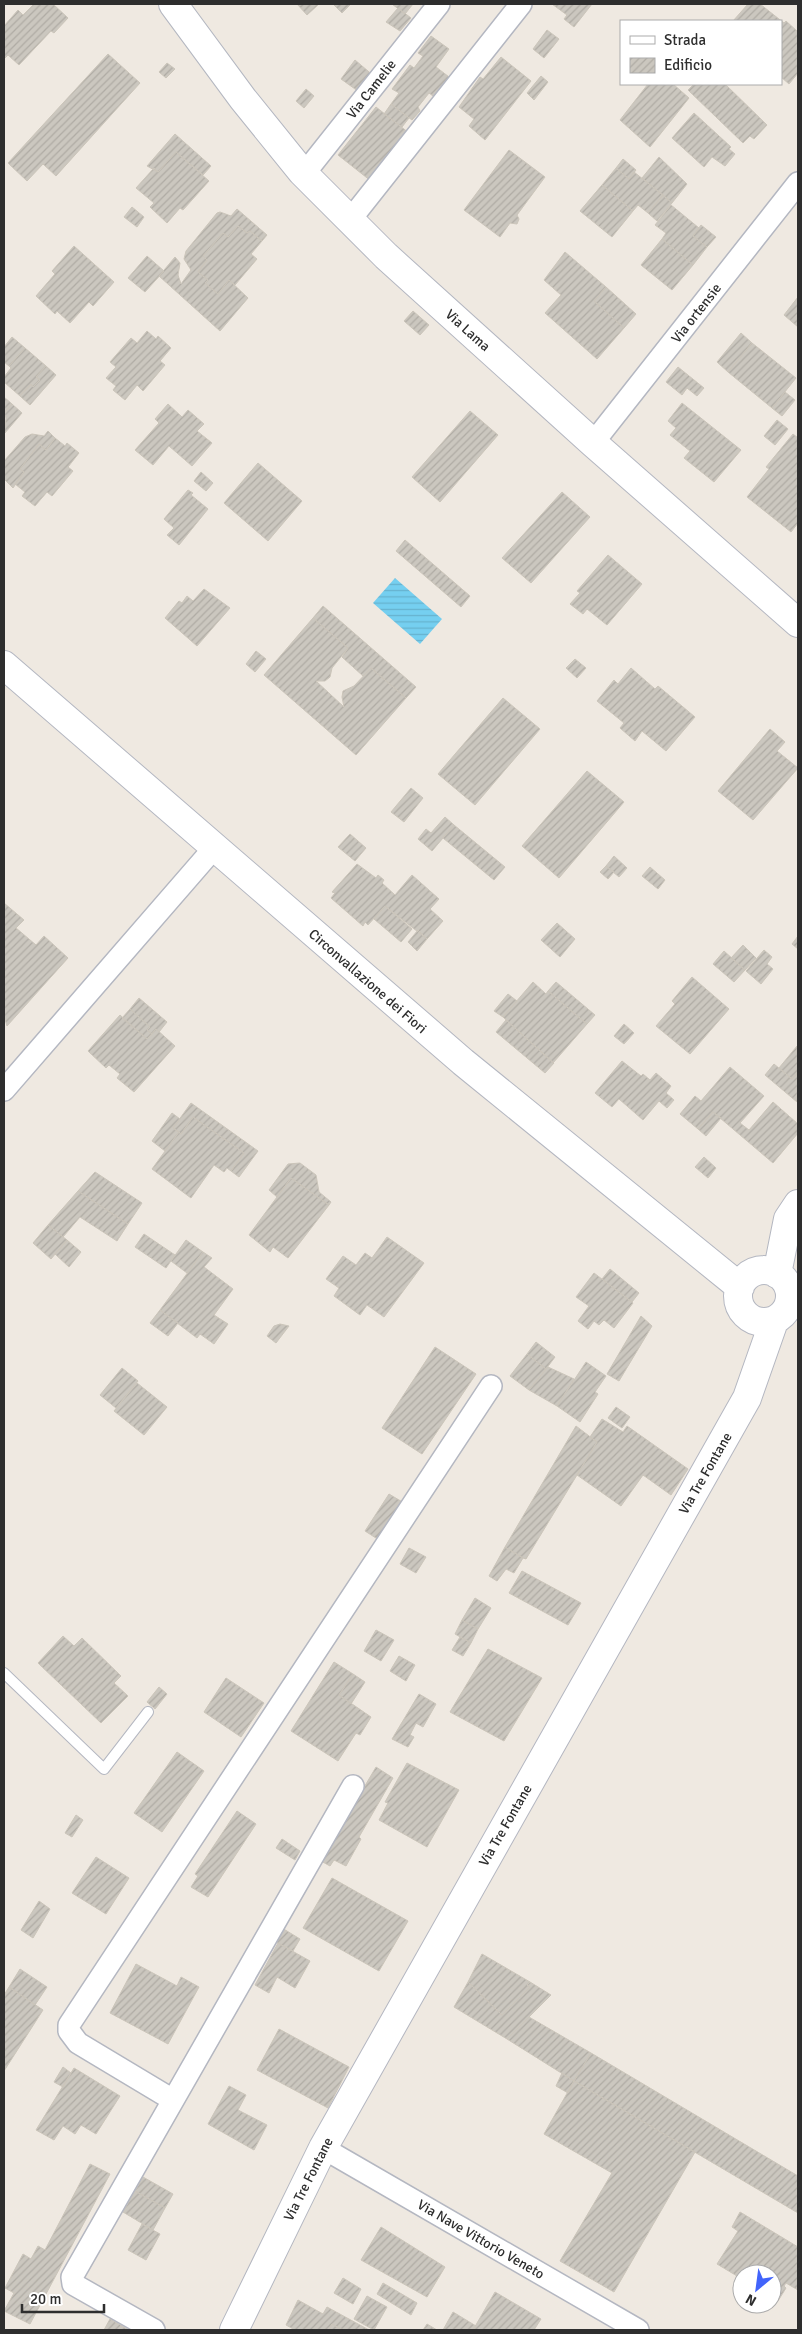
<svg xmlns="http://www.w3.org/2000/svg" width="802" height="2334" font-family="Signika,sans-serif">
  <defs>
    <pattern id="water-rules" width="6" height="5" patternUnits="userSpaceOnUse" patternTransform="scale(1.25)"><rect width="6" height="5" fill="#75cff0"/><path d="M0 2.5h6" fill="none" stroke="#66b2ce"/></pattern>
    <pattern id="building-hatch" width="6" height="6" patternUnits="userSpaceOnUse" patternTransform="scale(1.25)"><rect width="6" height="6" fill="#cbc7bf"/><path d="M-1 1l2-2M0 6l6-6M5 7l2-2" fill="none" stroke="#afaba4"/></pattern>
  </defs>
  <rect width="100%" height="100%" fill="#efe9e1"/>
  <path fill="url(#water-rules)" d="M395,578L442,619L420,644L373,603Z"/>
  <path fill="url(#building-hatch)" stroke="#cbc5ba" d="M34,4H53L68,18L54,33L51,31L19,65L8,55L4,59V26L18,10L23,15Z
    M297,4H319L307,15Z
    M333,4H351L342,13Z
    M392,4H413L405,14Z
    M552,4H592L574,27L564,19L567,15Z
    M748,4H760L784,23L786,21L798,32V73L789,84L781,77V21H733Z
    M398,8L411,18L400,31L386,22Z
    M547,30L559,39L544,58L533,49Z
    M431,36L449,49L436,67L453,80L437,99L429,93L418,107L420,111L412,120L391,104L399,93L392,89L410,65L414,68L423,56L418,53Z
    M108,54L140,83L56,176L43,164L27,181L8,163Z
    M501,57L531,81L485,140L469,126L474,119L459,107L480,77L483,79Z
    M355,60L375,77L362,94L341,79Z
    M167,63L175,69L166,78L159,72Z
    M541,76L548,82L534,100L527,93Z
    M648,84H673L689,98L650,147L620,120Z
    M694,84H725L767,125L754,139L750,136L743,143L688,90Z
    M306,89L314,96L304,108L296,101Z
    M391,104L409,118L402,127L384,114Z
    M376,107L409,133L376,185L338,155Z
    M694,113L731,147L729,149L735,154L725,166L712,157L704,167L672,138Z
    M175,134L211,166L203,175L176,152L158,172L147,166Z
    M509,150L545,177L517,215L519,219L517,224L510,223L500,237L464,210Z
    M176,152L209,181L183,210L180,208L167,223L150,207L154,203L136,188L154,168L158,172Z
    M659,157L687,184L672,203L642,178Z
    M623,159L636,170L629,179L616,168Z
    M616,168L629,179L634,172L663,195L648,213L638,205L633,211L602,185Z
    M602,185L633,211L612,237L580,211Z
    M663,195L672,203L657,221L648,213Z
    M671,205L699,228L693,236L707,247L693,265L662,239L666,233L655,225Z
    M132,207L144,217L137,227L124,217Z
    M237,209L267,235L262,241L250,231L247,233L238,226L228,237L223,233L203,256L207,260L198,272L208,280L205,283L218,294L229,280L248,298L220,331L159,276L175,257L180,263L178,275L181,284L191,270L184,259L186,251L217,213L220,212L231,216Z
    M701,225L716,237L707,247L693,236Z
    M238,226L247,233L250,231L262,241L251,254L257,259L235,285L229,280L218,294L205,283L208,280L198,272L207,260L203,256L223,233L228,237Z
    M662,239L693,265L672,290L641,265Z
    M74,246L114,282L93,306L89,302L70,323L57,311L55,314L36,296L55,274L52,271Z
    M565,252L606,287L594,301L624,328L597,359L545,313L561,295L544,280Z
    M147,256L164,271L145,292L128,278Z
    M606,287L636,314L624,328L594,301Z
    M798,297V327L784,315Z
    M413,311L429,325L420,335L404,321Z
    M147,331L156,339L158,336L171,348L160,361L165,365L143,391L137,385L125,400L113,390L116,386L106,378L116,367L110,362L131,338L137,343Z
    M741,333L752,343L728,372L717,362Z
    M12,337L25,348L9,366L4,362V347Z
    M752,343L796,378L772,408L728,372Z
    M25,348L46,366L36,377L40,380L33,387L31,384L20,396L4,382V377L11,368L9,366Z
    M46,366L56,375L30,405L20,396L31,384L33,387L40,380L36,377Z
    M678,367L704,388L697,396L687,388L682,395L666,382Z
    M785,392L795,400L782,416L772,408Z
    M4,397L12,404L4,413Z
    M682,403L741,450L714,482L684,458L690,451L670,435L676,428L668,421Z
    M12,404L22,413L4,434L6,418L4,413Z
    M168,404L182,417L188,410L204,424L197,431L212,443L192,466L169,446L153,465L135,450L159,423L155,419Z
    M470,411L498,435L440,502L412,477Z
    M777,420L788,429L775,445L764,436Z
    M48,431L55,438L46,450L39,444L20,469L24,472L13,488L4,479V461L25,437L32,434L44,436Z
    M793,434L798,438V523L791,532L747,497L769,469L766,467Z
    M55,438L65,446L67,443L79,453L68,467L73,471L52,496L47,492L35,506L22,496L25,492L15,484L24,472L20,469L39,444L46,450Z
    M258,463L302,501L268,541L224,503Z
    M201,472L213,483L206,491L194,481Z
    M188,490L193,493L191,495L208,509L179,545L167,535L174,528L164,519Z
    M562,492L590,517L531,583L502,558Z
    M405,540L470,596L461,607L396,551Z
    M608,555L642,584L607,625L587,609L583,614L570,604L580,593L577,591Z
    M204,589L230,608L197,646L165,618L179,601L182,603L187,596L193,601Z
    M323,606L416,687L406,698L371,668L363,676L342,657L348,648L313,618Z
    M313,618L348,648L332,668L330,677L325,681H316L344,707L342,697L343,691L354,686L371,668L406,698L356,755L264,675Z
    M256,651L266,659L255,672L246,664Z
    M575,659L586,668L577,678L566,668Z
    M631,668L655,689L658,686L695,717L666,751L642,731L635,741L620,728L624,723L597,701L614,680L618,684Z
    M503,698L540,729L475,805L438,774Z
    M770,729L785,742L777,751L798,768L753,820L718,791Z
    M587,771L624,802L559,878L522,846Z
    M411,788L423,798L404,822L391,812Z
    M445,817L454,825L432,851L418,839L426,829L431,833Z
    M454,825L505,867L494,880L443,838Z
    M350,834L366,848L355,861L338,847Z
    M614,856L627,868L619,877L606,866Z
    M357,864L376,878L378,875L384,880L382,883L395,895L412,875L439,899L430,909L443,921L427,939L385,906L368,925L365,922L363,926L331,898L335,893L332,892Z
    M606,866L614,872L608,879L600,872Z
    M650,867L665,880L658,889L642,876Z
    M4,903L24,920L16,928L36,945L44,936L68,958L7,1026L4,1016Z
    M385,906L412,929L401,942L374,919Z
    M557,923L575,939L560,957L541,940Z
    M418,930L427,939L417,951L408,942Z
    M798,936V949L792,944Z
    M743,945L756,958L745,970L731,958Z
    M764,950L772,957L767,964L773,969L761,984L746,971Z
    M724,951L745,970L734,982L713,964Z
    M692,977L729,1009L690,1054L656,1026L675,1004L672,1001Z
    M533,982L546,994L548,991L587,1024L553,1063L503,1017Z
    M556,982L595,1015L587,1024L548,991Z
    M508,994L517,1001L503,1017L494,1011Z
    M139,998L167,1022L159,1032L156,1029L152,1034L147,1030L150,1027L130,1009Z
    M130,1009L150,1027L147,1030L152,1034L147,1039L122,1018Z
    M120,1015L147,1039L156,1029L175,1046L134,1092L117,1078L120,1074L109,1065L106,1068L88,1051Z
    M506,1020L554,1063L545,1073L496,1032Z
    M624,1024L634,1033L624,1044L614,1036Z
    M797,1046L798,1072L792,1079L779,1068Z
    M622,1061L641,1076L643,1074L650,1080L656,1073L671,1086L666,1093L674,1100L667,1108L659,1101L643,1120L619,1099L612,1107L595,1093Z
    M774,1064L792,1079L798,1072L797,1102L765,1075Z
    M730,1067L764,1096L740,1123L749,1130L773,1102L798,1124V1133L773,1163L713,1112L698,1129L680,1114L695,1096L701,1101Z
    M191,1103L258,1151L239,1177L231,1171L244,1153L193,1117L181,1134L173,1128Z
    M713,1112L721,1118L706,1136L698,1129Z
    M172,1113L180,1119L173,1128L179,1132L165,1151L152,1141Z
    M193,1117L244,1153L231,1171L227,1168L224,1172L214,1165L191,1198L152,1169L179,1132L181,1134Z
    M704,1157L716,1168L708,1178L695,1167Z
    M300,1163L316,1175L319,1192L331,1202L329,1205L291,1178L277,1197L269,1190L288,1164Z
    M95,1172L142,1203L128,1224L78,1191Z
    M291,1178L329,1205L288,1258L273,1247L270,1252L249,1235Z
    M78,1191L128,1224L117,1241L80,1217L63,1237L48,1225Z
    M48,1225L67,1240L51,1259L33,1243Z
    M144,1234L175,1255L166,1268L135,1247Z
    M387,1237L424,1263L384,1317L367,1305L360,1315L334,1296L339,1288L326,1279L343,1256L356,1265L365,1253L372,1258Z
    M67,1240L81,1252L69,1267L55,1254Z
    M186,1240L203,1252L187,1273L171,1261Z
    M203,1252L212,1258L204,1267L233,1289L214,1315L228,1324L214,1344L200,1334L197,1338L160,1310Z
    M610,1269L639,1293L632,1302L602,1279Z
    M594,1273L633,1303L614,1328L604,1320L599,1325L594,1321L588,1329L578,1321L589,1306L576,1297Z
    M160,1310L178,1323L168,1336L150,1323Z
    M641,1316L652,1326L619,1381L607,1374Z
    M280,1324L289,1326L276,1343L267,1336L274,1326Z
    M536,1342L555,1357L546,1369L527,1354Z
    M435,1347L476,1374L422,1454L382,1428Z
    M527,1354L546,1369L529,1390L510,1376Z
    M586,1362L606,1376L595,1392L598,1394L580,1422L557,1406Z
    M548,1367L574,1379L557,1406L529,1390Z
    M122,1368L138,1381L116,1408L100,1395Z
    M137,1383L167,1407L144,1435L114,1411Z
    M616,1407L630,1417L622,1428L608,1418Z
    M602,1419L623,1432L627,1426L688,1469L671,1495L643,1475L621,1506L577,1475L597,1442L590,1437Z
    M576,1426L597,1442L526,1559L523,1558L505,1547Z
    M389,1494L404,1503L379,1540L365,1531Z
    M505,1547L523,1558L514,1573L506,1569L497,1581L489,1576Z
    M409,1548L426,1557L416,1573L400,1564Z
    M522,1571L581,1603L568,1625L509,1593Z
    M475,1598L491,1608L478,1629L462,1620Z
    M462,1620L478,1629L471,1643L455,1634Z
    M376,1630L394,1640L381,1661L364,1651Z
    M63,1636L74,1646L82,1638L121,1676L114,1683L128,1696L101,1723L38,1663Z
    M460,1637L471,1643L463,1656L452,1650Z
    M488,1649L542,1678L504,1741L450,1712Z
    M399,1656L415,1665L406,1681L390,1671Z
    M334,1662L353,1674L339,1695L371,1717L360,1735L356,1733L338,1761L291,1731Z
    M353,1674L365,1682L351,1704L339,1695Z
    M226,1678L264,1703L241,1737L204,1712Z
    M159,1687L167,1694L155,1709L147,1702Z
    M419,1694L436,1704L423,1727L416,1723L410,1735L414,1737L408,1747L392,1739Z
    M177,1752L204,1771L162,1832L134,1813Z
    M407,1763L459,1790L427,1847L379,1820L388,1803L385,1802Z
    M376,1767L393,1778L359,1837L361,1839L346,1866L334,1860L330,1866L321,1861Z
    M237,1811L256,1824L208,1897L191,1887L198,1876L195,1874Z
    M76,1815L83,1820L72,1837L65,1833Z
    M282,1839L300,1851L295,1860L276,1848Z
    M96,1857L129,1878L106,1914L72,1893Z
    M332,1878L408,1921L379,1971L303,1928Z
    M39,1901L50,1909L33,1938L21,1930Z
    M282,1928L300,1939L293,1951L274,1941Z
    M278,1943L310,1961L295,1988L277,1977L269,1993L255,1985Z
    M482,1954L530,1982L527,1985L530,1987L502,2015L468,1982Z
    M136,1964L177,1986L181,1977L199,1987L168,2044L110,2013Z
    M20,1969L47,1987L35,2005L9,1987Z
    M468,1982L502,2015L530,1987L527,1985L530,1982L551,1995L507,2039L454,2007Z
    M9,1987L43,2010L4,2071V1995Z
    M529,2017L591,2053L574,2081L507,2039Z
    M279,2029L349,2067L328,2108L257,2070Z
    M591,2053L798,2176V2213L574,2081Z
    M63,2067L71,2073L63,2087L54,2082Z
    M74,2068L120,2096L96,2134L81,2125L75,2134L63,2126L54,2140L36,2130Z
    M562,2073L574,2081L568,2093L556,2086Z
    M574,2081L695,2152L614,2292L560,2261L612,2173L544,2134Z
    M229,2086L246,2095L238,2110L267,2125L254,2150L208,2124Z
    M90,2164L110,2174L30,2324L4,2311L14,2293L5,2288L23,2254L31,2259L38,2246L45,2250Z
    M143,2177L173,2194L165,2208L135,2191Z
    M135,2191L165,2208L153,2230L123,2212Z
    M740,2212L798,2247V2290L786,2283L784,2286L786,2288L778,2301L772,2297V2274H742V2279L717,2264L738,2231L732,2227Z
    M142,2224L160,2234L146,2260L128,2250Z
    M381,2227L445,2267L427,2297L361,2260Z
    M343,2278L361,2289L353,2304L334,2293Z
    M383,2283L417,2303L411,2315L377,2294Z
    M495,2292L541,2319L534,2330H473Z
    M367,2296L387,2307L374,2330L354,2319Z
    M298,2300L323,2314L327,2307L369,2330H343L332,2324L329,2330H295L286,2325Z
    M453,2312L476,2326L473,2330H443Z
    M110,2319L129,2330H104Z
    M332,2324L343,2330H329Z
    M427,2324L437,2330H423Z"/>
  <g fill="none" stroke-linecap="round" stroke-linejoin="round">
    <defs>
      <path id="lane" d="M4,1673L104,1769L148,1712"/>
      <path id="street" d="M304,174L439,4
        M350,220L521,4
        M593,443L798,183
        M4,1090L214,848
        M173,2100L78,2043L69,2031V2025L491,1386
        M323,2148L638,2330
        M154,2330L73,2284L72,2277L353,1786"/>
      <path id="secondary" d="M173,4L243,99L302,172L386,256L593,443L798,623
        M4,665L463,1062L740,1287
        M738 1296a26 26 0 1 1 52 0a26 26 0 1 1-52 0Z
        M777,1274L788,1219L798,1204
        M234,2330L323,2148L747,1398L774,1321"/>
    </defs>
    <use href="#lane" stroke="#b4b7c1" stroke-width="12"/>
    <use href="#street" stroke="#b4b7c1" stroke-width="24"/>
    <use href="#secondary" stroke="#b4b7c1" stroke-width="30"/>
    <use href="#lane" stroke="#fff" stroke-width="10"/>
    <use href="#street" stroke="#fff" stroke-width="21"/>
    <use href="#secondary" stroke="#fff" stroke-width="28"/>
  </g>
  <g text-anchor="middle" stroke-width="4" stroke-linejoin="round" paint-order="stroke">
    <g font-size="14" fill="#2e2e2e" stroke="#fff">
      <text transform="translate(371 89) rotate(-52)" y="5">Via Camelie</text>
      <text transform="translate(696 313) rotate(-52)" y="5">Via ortensie</text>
      <text transform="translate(468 330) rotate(42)" y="5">Via Lama</text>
      <text transform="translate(368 981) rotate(41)" y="5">Circonvallazione dei Fiori</text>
      <text transform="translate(705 1473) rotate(-60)" y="5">Via Tre Fontane</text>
      <text transform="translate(505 1825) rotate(-60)" y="5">Via Tre Fontane</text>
      <text transform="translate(308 2179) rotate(-63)" y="5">Via Tre Fontane</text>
      <text transform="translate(481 2239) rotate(30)" y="5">Via Nave Vittorio Veneto</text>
    </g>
  </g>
  <rect width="802" height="2334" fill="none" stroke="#2e2e2e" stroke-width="10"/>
  <rect x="620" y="20" width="162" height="65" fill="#ffffff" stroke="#ababab"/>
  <rect x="630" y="36" width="25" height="8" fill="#ffffff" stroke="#ababab"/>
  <text x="664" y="45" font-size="15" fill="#2e2e2e">Strada</text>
  <rect x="630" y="58" width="25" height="15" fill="url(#building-hatch)" stroke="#ababab"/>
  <text x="664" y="70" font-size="15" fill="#2e2e2e">Edificio</text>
  <g transform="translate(757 2289) rotate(209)"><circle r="24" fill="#ffffff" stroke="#ababab"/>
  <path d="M0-4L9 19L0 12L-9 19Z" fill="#4264fb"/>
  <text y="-8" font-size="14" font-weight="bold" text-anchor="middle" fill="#2e2e2e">N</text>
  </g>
  <path d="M22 2304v8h82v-8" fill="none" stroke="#2e2e2e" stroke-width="2.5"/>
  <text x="30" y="2304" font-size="15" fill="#2e2e2e" stroke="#ffffff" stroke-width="4" paint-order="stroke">20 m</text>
</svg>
